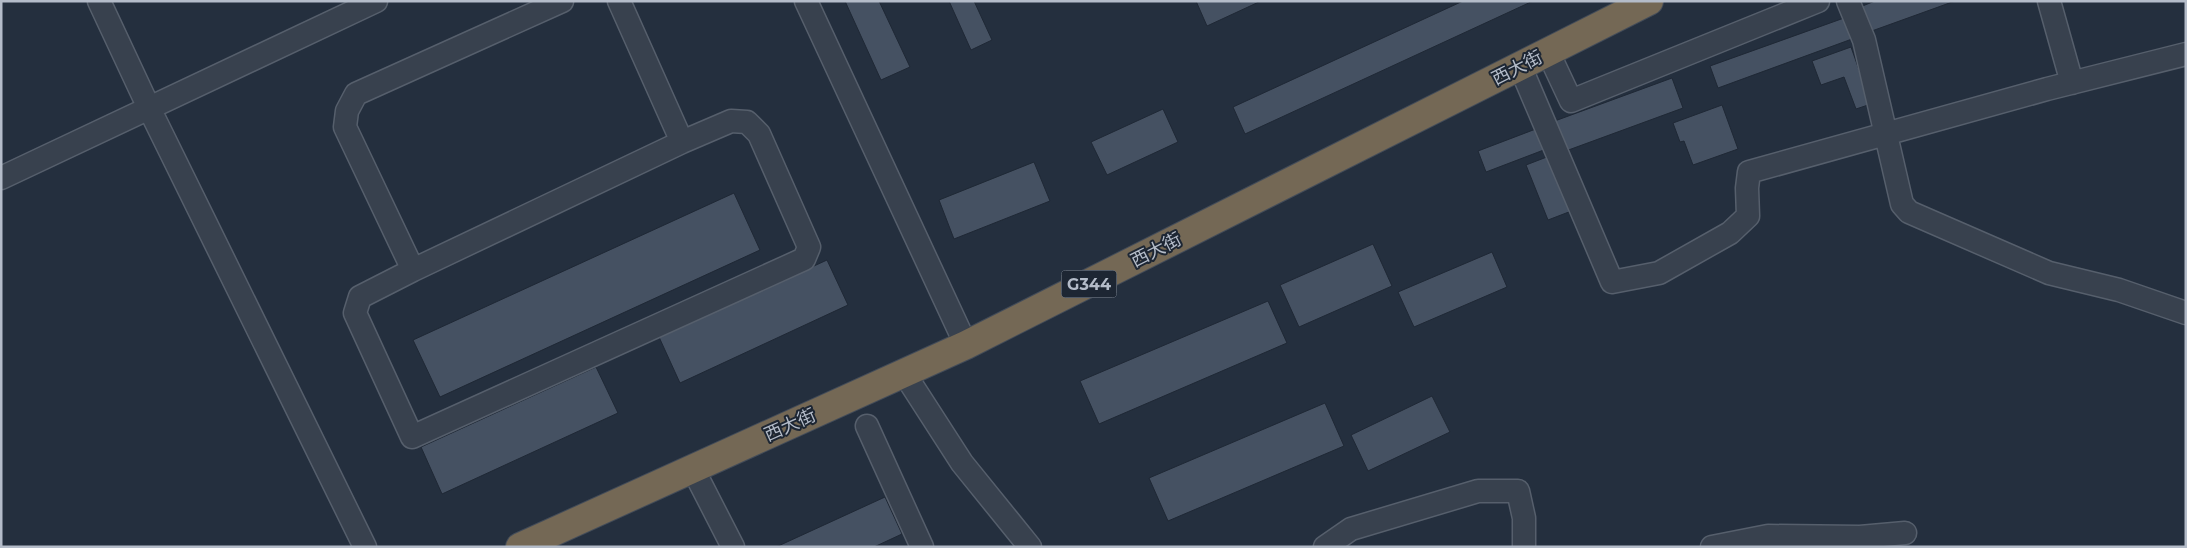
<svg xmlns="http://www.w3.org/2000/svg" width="2187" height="548" font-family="Montserrat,'Noto Sans SC',sans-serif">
  <rect width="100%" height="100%" fill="#242f3e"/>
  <path fill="#455162" stroke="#1f2835" d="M845,1H879L910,67L881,80Z
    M949,1H974L992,40L971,50Z
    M1196,1H1261L1207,26Z
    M1463,1H1533L1245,134L1233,107Z
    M1875,1H1955L1869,32L1860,7Z
    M1844,18L1852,39L1718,88L1710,66Z
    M1851,47L1871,104L1856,109L1844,77L1821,85L1812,61Z
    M1672,78L1683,108L1563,152L1552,122Z
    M1722,105L1738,149L1693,165L1684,141L1680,142L1673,123Z
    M1163,109L1178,142L1107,175L1091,142Z
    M1541,127L1549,148L1486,172L1478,151Z
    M1552,155L1574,210L1548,220L1526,165Z
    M1034,162L1050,201L954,239L939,200Z
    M734,193L760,250L440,397L413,340Z
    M1373,244L1392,286L1299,327L1280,285Z
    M1492,252L1507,287L1414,327L1398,292Z
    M827,260L848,305L680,383L659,337Z
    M1268,301L1287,343L1099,424L1080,381Z
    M596,367L618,413L442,494L421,447Z
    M1432,396L1450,432L1368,471L1351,435Z
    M1325,403L1344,446L1168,521L1149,478Z
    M885,497L902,534L874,547H776Z"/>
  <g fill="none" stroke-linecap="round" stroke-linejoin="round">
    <defs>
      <path id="minor" d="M99,1L149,108L365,547
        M619,1L682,142
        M806,1L966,345
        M1848,1L1864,40L1902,204L1909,212L2049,273L2119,290L2186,313
        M2049,1L2072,83
        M1548,52L1571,101L1818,1
        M1520,66L1612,282L1659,273L1730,233L1748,216L1747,188L1749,172L2047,89L2186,54
        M731,121L747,122L759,134L809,247L804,259L412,437L355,313L360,297L413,270L682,142Z
        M1,178L376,1
        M413,270L345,127L347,111L356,94L562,1
        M904,373L962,463L1030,547
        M867,426L922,547
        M693,469L733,547
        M1325,547L1351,529L1478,491H1518L1524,518V547
        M1712,547L1768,536L1860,537L1905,533"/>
      <path id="highway" d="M520,547L966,345L1649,1"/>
    </defs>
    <use href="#minor" stroke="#565f6c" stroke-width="25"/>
    <use href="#highway" stroke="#434c59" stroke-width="30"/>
    <use href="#minor" stroke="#38414e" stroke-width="22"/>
    <use href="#highway" stroke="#746855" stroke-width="28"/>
  </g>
  <g text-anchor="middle" stroke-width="4" stroke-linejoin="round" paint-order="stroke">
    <rect fill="#1d2633" stroke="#878f9c" stroke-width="1" x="1061.5" y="270.5" width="55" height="27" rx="4"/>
    <g font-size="16" font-weight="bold" fill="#b4bcc9">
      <text x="1089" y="290">G344</text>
    </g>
    <g font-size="18" fill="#b4bcc9" stroke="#1d2633">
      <text transform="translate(1517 68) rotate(-27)" y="6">西大街</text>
      <text transform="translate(1156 250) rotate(-27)" y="6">西大街</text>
      <text transform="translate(790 425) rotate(-24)" y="6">西大街</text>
    </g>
  </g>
  <rect width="2187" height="548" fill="none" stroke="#b4bcc9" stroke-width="5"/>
</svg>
